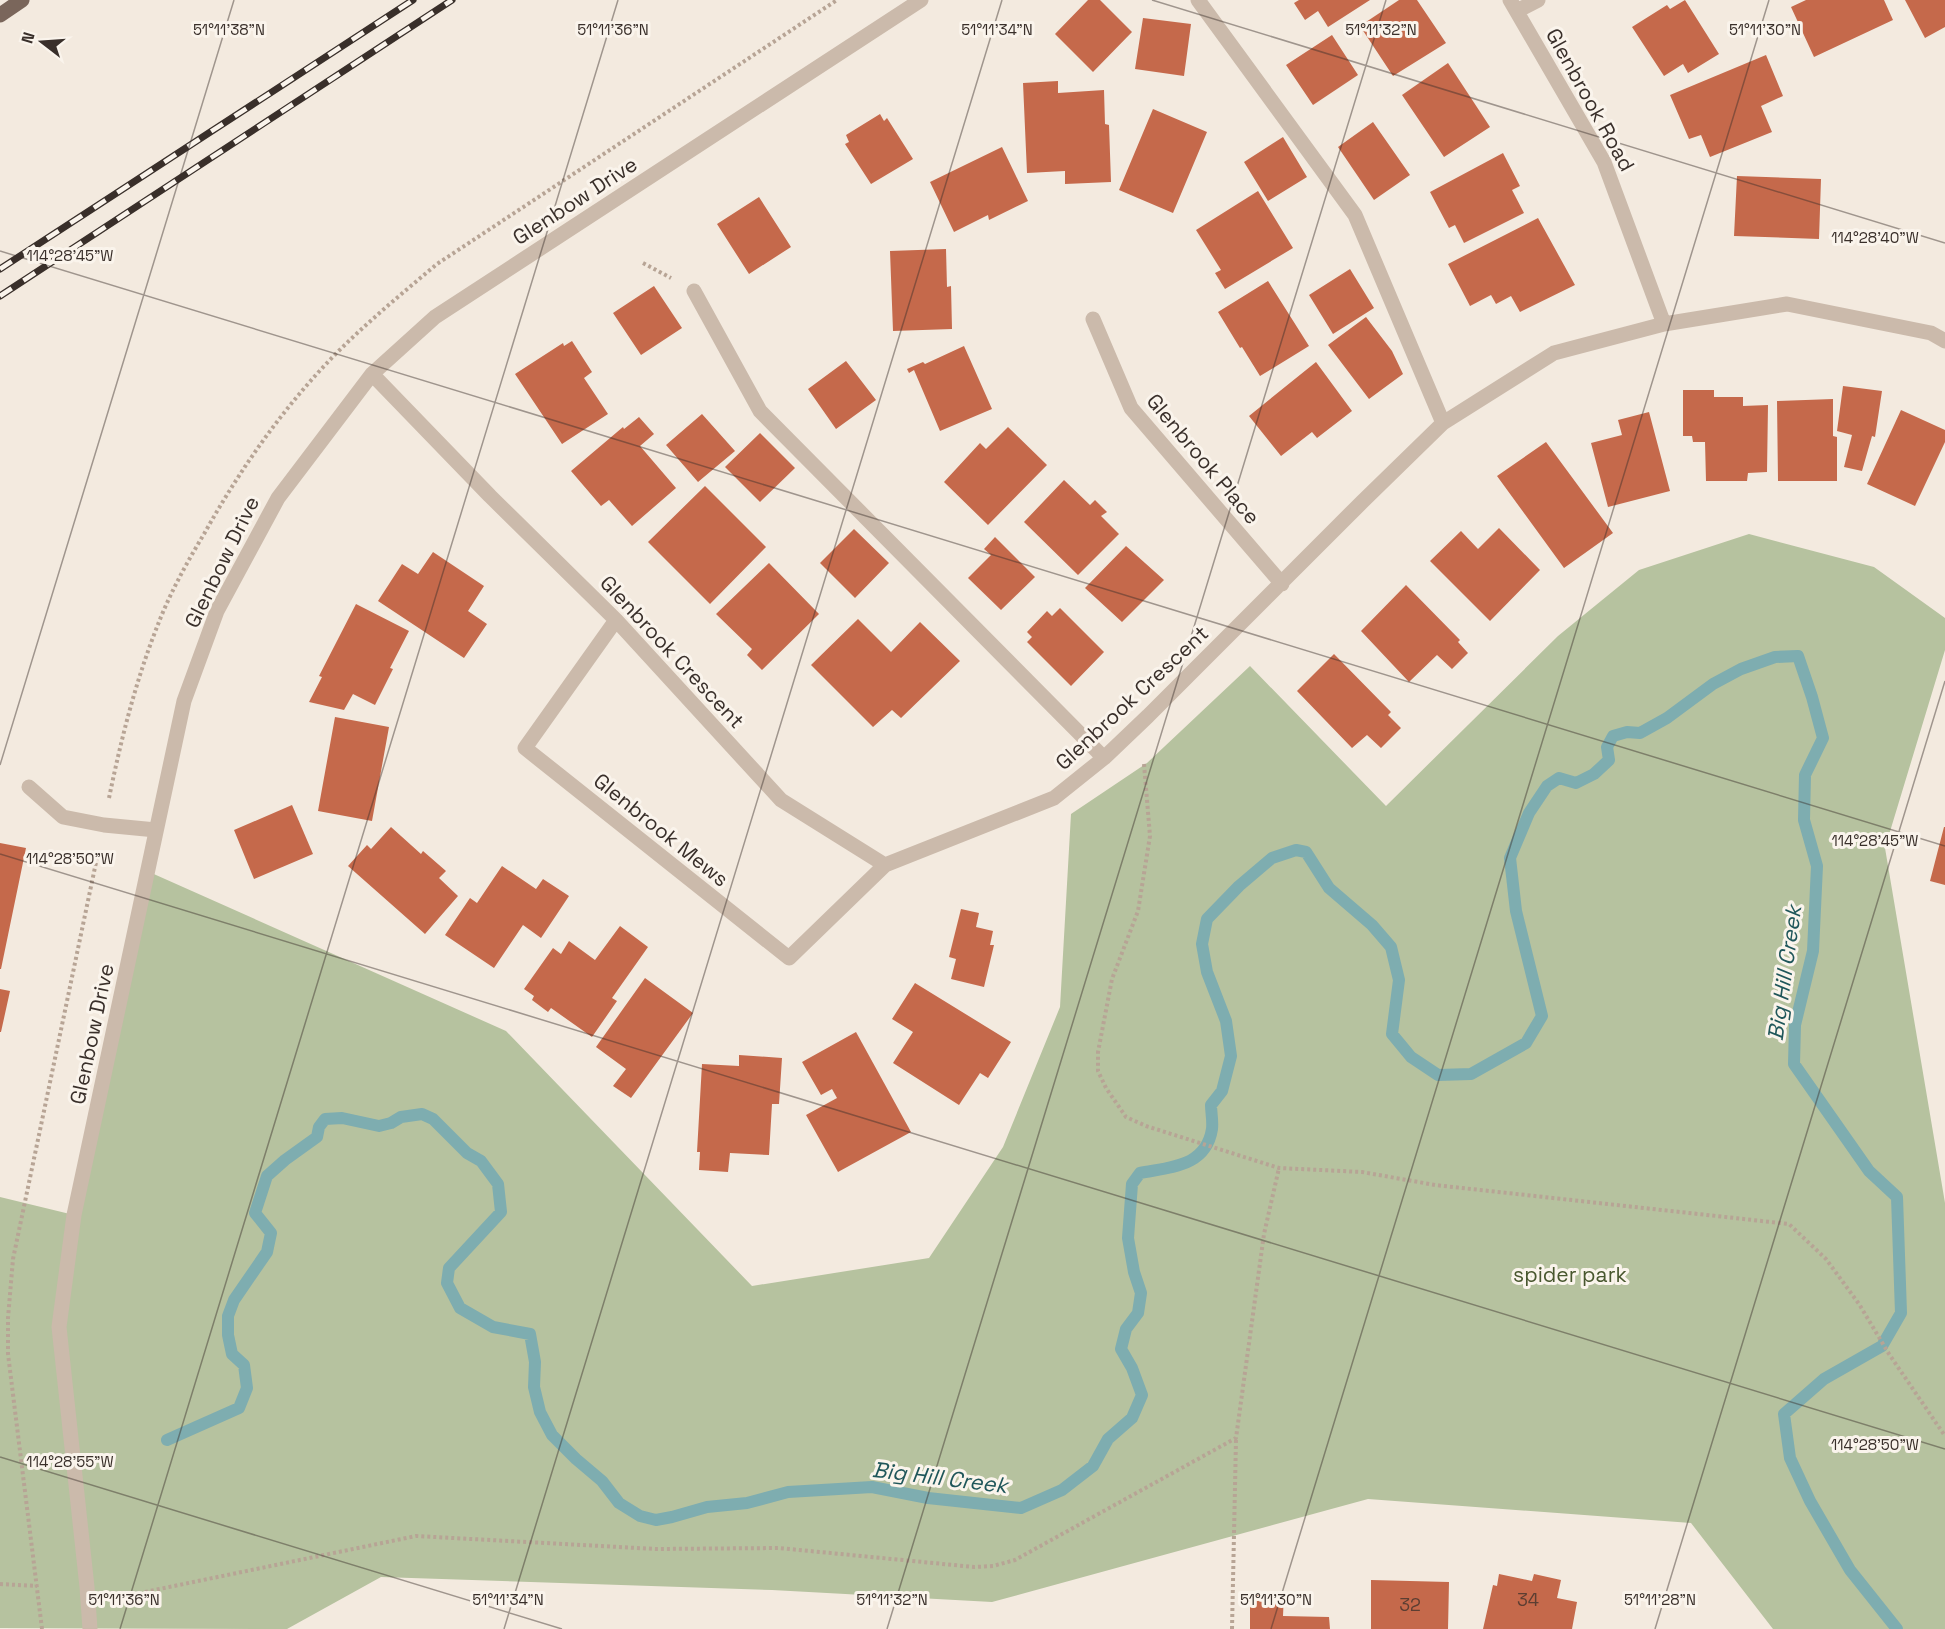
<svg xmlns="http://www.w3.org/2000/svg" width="1945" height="1629" font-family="'Space Grotesk',sans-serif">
  <rect width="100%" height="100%" fill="#f3eadf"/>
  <path fill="#b6c29f" d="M1749,534L1874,567L1945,618V650L1885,848L1945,1203V1629H1773L1691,1523L1368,1499L992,1602L772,1590L381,1577L287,1629L0,1628V1197L74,1215L147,871L506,1031L752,1286L929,1258L1003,1147L1060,1007L1071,814L1147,763L1250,666L1386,806L1558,636L1639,570Z"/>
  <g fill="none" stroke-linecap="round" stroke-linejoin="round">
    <path stroke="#7eadb0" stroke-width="12" d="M167,1440L239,1408L247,1388L244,1365L232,1354L228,1335V1316L234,1300L267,1252L271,1233L255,1213L267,1176L285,1160L317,1137L319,1127L325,1119L342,1118L379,1126L391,1123L401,1117L422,1114L433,1119L467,1153L481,1161L498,1184L501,1212L449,1268L447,1283L460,1308L493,1327L530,1334L535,1362L534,1387L540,1412L552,1435L576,1459L602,1481L619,1503L640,1516L656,1520L672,1517L707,1507L747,1503L788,1492L872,1487L928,1498L1021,1508L1062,1490L1093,1466L1108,1439L1132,1418L1142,1395L1132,1368L1121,1349L1126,1329L1138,1313L1141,1293L1134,1272L1128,1238L1132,1184L1140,1173C1170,1167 1206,1167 1212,1129C1213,1121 1211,1112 1211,1105L1222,1091L1231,1056L1226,1021L1207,972L1202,944L1207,919L1239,886L1272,858L1296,850L1306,852L1329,888L1372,925L1391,947L1399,980L1392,1034L1411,1057L1438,1075L1471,1074L1526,1043L1542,1016L1516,911L1510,858L1529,813L1547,786L1559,778L1576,783L1594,774L1609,760L1607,747L1613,736L1627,732L1640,733L1667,718L1713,684L1741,669L1775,657L1798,656L1812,697L1823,738L1805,775L1804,820L1817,866L1813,951L1795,1025L1794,1064L1869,1171L1897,1197L1901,1313L1882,1346L1824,1379L1784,1414L1790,1458L1810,1501L1850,1570L1897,1629"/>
  </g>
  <path fill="#c5694b" d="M1088,0H1100L1132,32L1093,72L1055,34Z
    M1299,0H1370L1328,27L1318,11L1305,20L1294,3Z
    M1399,0H1417L1446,43L1393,76L1360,26Z
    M1685,0L1719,54L1688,73L1683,64L1664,76L1632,27L1667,5L1670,9Z
    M1806,0H1884L1893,20L1814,57L1791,7Z
    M1905,0H1945V27L1925,38Z
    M1143,18L1191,24L1184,76L1135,69Z
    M1332,35L1358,75L1313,105L1286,65Z
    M1766,55L1783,96L1761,106L1772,132L1710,157L1701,135L1689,139L1670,95Z
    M1448,63L1490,127L1444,157L1402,95Z
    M1058,81V93L1104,90L1105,124L1109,125L1111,182L1065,184V171L1027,173L1023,83Z
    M1153,109L1207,132L1173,213L1119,190Z
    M880,114L884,121L887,118L913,159L871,184L845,144L849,142L846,135Z
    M1373,122L1410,175L1374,200L1338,147Z
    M1283,137L1307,177L1268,201L1244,162Z
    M1002,147L1028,201L989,220L988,215L954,232L930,182Z
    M1503,153L1520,186L1512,190L1524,213L1464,243L1455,225L1449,228L1430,192Z
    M1737,176L1821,179L1819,239L1734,236Z
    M1258,191L1293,248L1225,289L1215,273L1221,270L1196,230Z
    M759,197L791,247L749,274L717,224Z
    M1538,218L1575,285L1520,312L1511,296L1496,304L1491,295L1470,306L1448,264Z
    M946,249L947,287L951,286L952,329L893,331L890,251Z
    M1350,269L1374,308L1333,334L1309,295Z
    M1268,281L1309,346L1260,376L1242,347L1240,348L1218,312Z
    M654,286L682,328L641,355L613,313Z
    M1366,317L1392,351L1403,374L1369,399L1328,345Z
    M572,341L592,372L584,378L608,414L562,444L515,374L563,343L564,346Z
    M964,346L992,409L940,431L914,370L909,373L907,369L923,362L925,364Z
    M846,361L876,400L836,429L808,389Z
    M1316,362L1352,411L1317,438L1312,432L1281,456L1249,416Z
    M1843,386L1882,391L1875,437L1872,436L1862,471L1844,467L1852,435L1837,431Z
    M1683,390H1714V397H1743V406L1768,405L1767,472L1748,473L1747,481H1706L1705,442H1693L1692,436H1683Z
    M1833,399V436L1837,437V481H1778L1777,401Z
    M1901,410L1945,430V442L1915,506L1867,484Z
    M1649,412L1670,491L1608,507L1591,443L1622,435L1618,420Z
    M702,414L735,451L698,482L666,445Z
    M639,417L654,434L640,446L676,488L632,526L609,500L601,506L571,471L623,427L624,429Z
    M1008,427L1047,465L988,525L944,482L980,443L986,449Z
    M760,433L795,468L760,502L725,467Z
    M1546,442L1613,533L1564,568L1497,476Z
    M1064,480L1090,505L1095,500L1107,512L1101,516L1119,534L1078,575L1024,522Z
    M705,486L766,547L710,604L648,542Z
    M1499,528L1540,570L1490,621L1430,561L1461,531L1478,549Z
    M854,529L889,563L855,598L820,563Z
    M995,537L1035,577L1001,610L968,578L991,555L984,549Z
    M1126,546L1164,580L1122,622L1085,588Z
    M433,552L484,586L468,611L487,624L464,658L378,601L402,564L418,574Z
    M769,563L819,614L762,670L747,655L752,649L716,614Z
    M1406,585L1460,640L1458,642L1468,653L1452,669L1437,655L1409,682L1361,631Z
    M356,604L409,631L390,668L393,669L375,705L353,694L344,710L309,702L322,677L319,676Z
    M1060,608L1104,652L1071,686L1027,642L1032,637L1027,632L1047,611L1052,616Z
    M858,619L891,652L920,622L960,661L901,718L892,710L873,727L811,665Z
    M1334,654L1391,712L1388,715L1401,728L1381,748L1367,735L1352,748L1297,691Z
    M335,717L389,727L372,821L318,811Z
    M292,805L313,854L254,879L234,830Z
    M391,827L421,854L423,851L446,871L439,878L458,896L425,934L348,866L367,845L371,849Z
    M1944,827H1945V885L1930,881Z
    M0,843L26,848L1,969H0Z
    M502,866L536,889L543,879L569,896L541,938L523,925L494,968L445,935L470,898L477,903Z
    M961,909L979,913L976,927L993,931L990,945H994L984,987L951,979L956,959L949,957Z
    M620,926L648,947L612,998L617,1001L592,1037L551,1008L548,1012L532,1000L534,996L524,989L553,948L561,954L569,941L595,960Z
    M645,978L693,1013L631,1098L613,1086L626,1069L596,1047Z
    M915,983L1011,1042L988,1078L980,1073L959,1105L893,1063L913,1032L892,1019Z
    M0,989L10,991L1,1032H0Z
    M856,1032L911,1132L838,1172L806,1115L837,1098L832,1089L821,1095L802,1062Z
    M739,1055L782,1058L779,1104H772L769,1155L730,1153L728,1172L699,1170L700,1152H697L702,1064L739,1066Z
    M1499,1574L1532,1581L1534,1574L1561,1580L1557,1598L1577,1602L1572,1629H1483L1493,1585L1497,1586Z
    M1371,1580L1449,1582L1448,1629H1371Z
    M1250,1592L1284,1593L1283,1616L1329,1617L1330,1629H1250Z"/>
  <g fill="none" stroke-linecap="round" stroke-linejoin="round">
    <path stroke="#b7a495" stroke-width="4" stroke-dasharray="3 3" stroke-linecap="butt" d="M643,263L671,278
      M1144,764L1150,836L1138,911L1112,979L1098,1052V1071L1106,1088L1126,1117L1146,1126L1279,1168L1362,1172L1435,1185L1789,1224L1826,1259L1859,1304L1889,1354L1945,1436
      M109,798C121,740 135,683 157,627C169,595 186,564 204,534C238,473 278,415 326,364C360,328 399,296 437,264L837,0
      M0,1584L37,1586
      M145,1592L416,1536L656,1549L779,1548L974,1567L993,1566L1015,1560L1236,1438L1264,1234L1279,1168
      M42,1629L8,1354V1318L13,1259L98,853
      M1232,1629L1236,1439"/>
    <path stroke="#cbbaab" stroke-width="15" d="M1198,0L1355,215L1443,423
      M1510,0L1604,162L1664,324
      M1517,11L1538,0
      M694,291L760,411L1104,758
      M1093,319L1131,408L1282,584
      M372,374L490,496L616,620L781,800L885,865L1054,798L1104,758L1148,716L1362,502L1443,423L1554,353L1664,324L1787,304L1931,333L1945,341
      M616,620L525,748L789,958L885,865
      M29,787L63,817L104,825L156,830
      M90,1629L87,1587L59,1327L74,1215L184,701L217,611L278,498L372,374L435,317L921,0"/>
    <path stroke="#7a665b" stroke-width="15" d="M0,15L22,0"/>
    <defs>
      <path id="rail" d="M0,269L413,0
        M0,296L452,0"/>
    </defs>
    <use href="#rail" stroke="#392f2a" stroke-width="7"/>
    <use href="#rail" stroke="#faf4ec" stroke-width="4.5" stroke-dasharray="14" stroke-linecap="butt"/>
  </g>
  <path fill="none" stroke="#392f2a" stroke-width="1.5" stroke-opacity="0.45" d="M1152,0L1945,243M0,251L1945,846M0,765L234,0M0,854L1945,1449M0,1457L562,1629M120,1629L618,0M504,1629L1002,0M887,1629L1386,0M1271,1629L1769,0M1655,1629L1945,681"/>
  <g text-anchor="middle" stroke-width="6" stroke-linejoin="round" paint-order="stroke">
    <g font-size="18" fill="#5c3e32">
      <text x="1528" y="1606">34</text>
      <text x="1410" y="1611">32</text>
    </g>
    <g font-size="21" fill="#392f2a" stroke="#faf4ec">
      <text transform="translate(1590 100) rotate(61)" y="7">Glenbrook Road</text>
      <text transform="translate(575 201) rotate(-33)" y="7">Glenbow Drive</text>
      <text transform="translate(1203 459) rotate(50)" y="7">Glenbrook Place</text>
      <text transform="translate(222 562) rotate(-64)" y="7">Glenbow Drive</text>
      <text transform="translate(672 652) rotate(47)" y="7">Glenbrook Crescent</text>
      <text transform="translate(1132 698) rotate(-43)" y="7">Glenbrook Crescent</text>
      <text transform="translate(661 830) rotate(39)" y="7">Glenbrook Mews</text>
      <text transform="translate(92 1034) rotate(-78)" y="7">Glenbow Drive</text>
    </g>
    <g font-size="21" fill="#48572e" stroke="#faf4ec">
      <text x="1570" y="1282">spider park</text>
    </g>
    <g font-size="22" font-style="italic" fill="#1f565a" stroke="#faf4ec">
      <text transform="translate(1784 973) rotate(-82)" y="8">Big Hill Creek</text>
      <text transform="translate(940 1477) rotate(7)" y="8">Big Hill Creek</text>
    </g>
  </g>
  <g font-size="15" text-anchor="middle" fill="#392f2a" stroke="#faf4ec" stroke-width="6" stroke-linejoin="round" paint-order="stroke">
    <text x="229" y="35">51°11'38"N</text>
    <text x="613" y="35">51°11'36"N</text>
    <text x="997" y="35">51°11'34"N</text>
    <text x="1381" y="35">51°11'32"N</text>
    <text x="1765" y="35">51°11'30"N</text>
    <text x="1875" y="243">114°28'40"W</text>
    <text x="70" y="261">114°28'45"W</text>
    <text x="1875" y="846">114°28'45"W</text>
    <text x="70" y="864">114°28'50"W</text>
    <text x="1875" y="1450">114°28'50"W</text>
    <text x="70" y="1467">114°28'55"W</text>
    <text x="124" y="1605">51°11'36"N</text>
    <text x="508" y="1605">51°11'34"N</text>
    <text x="892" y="1605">51°11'32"N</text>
    <text x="1276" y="1605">51°11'30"N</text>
    <text x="1660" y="1605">51°11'28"N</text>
  </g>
  <g transform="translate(42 42) rotate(287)" stroke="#faf4ec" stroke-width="4.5" paint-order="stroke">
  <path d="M0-4.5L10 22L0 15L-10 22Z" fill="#392f2a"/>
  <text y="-9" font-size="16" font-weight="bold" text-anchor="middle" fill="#392f2a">N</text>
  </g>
</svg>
